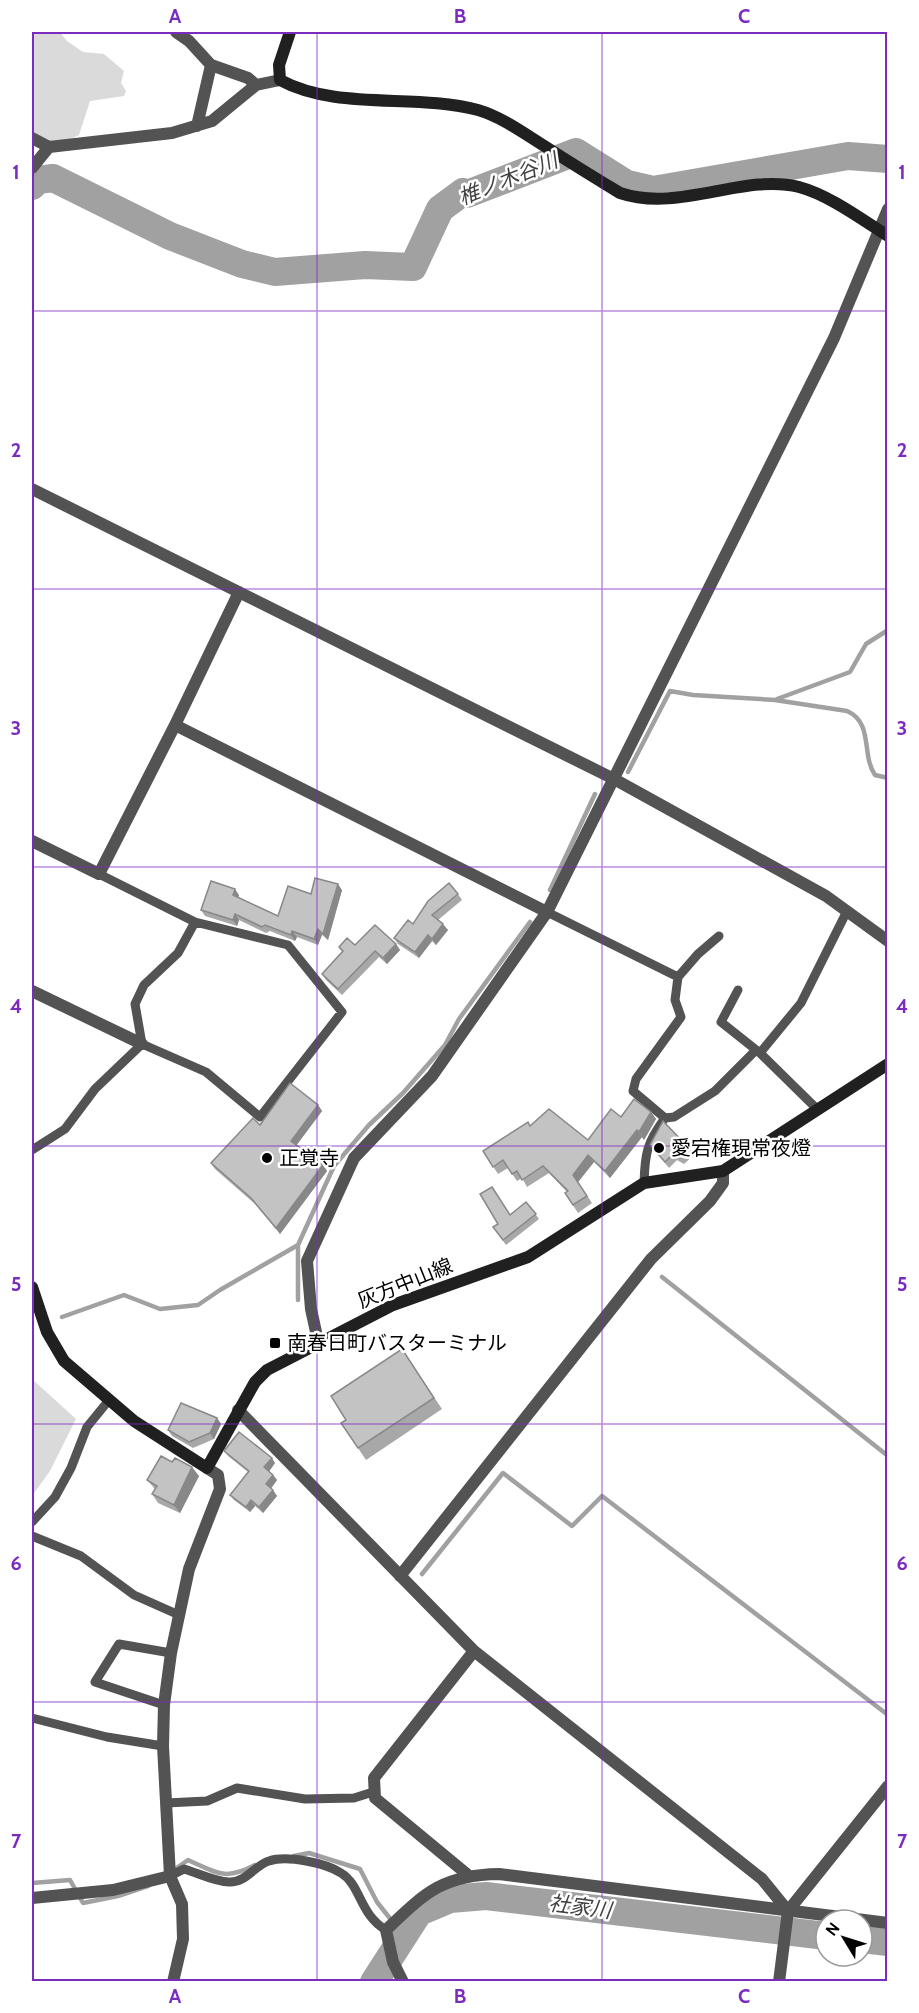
<svg xmlns="http://www.w3.org/2000/svg" width="919" height="2013" font-family="Cabin,'Noto Sans JP',sans-serif">
  <rect width="100%" height="100%" fill="#fff"/>
  <path fill="#dadada" d="M32,32H60L67,41L83,52L104,54L124,71L121,83L126,91L124,96L90,101L79,135L69,140L32,144Z
    M32,1379L76,1419L50,1471L32,1496Z"/>
  <g fill="none" stroke-linecap="round" stroke-linejoin="round">
    <path stroke="#a1a1a1" stroke-width="4.5" d="M777,699L850,672L866,644L888,630
      M628,772L670,691L693,695L775,700L847,711C874,723 861,755 875,775L888,778
      M550,890L595,794
      M662,1277L888,1456
      M298,1300V1245L334,1166L369,1125L403,1093L445,1045L459,1019L530,922
      M62,1317L124,1295L160,1309L198,1305L220,1290L298,1245
      M422,1574L503,1473L572,1526L602,1496L888,1715
      M294,1856L309,1853L360,1869L377,1902L403,1935
      M171,1872L188,1860C217,1873 225,1881 255,1865
      M32,1883L70,1880L83,1903L118,1896L148,1886"/>
    <path stroke="#a1a1a1" stroke-width="28" d="M32,186L38,180L53,178L170,236L242,264L275,272L365,265L413,267L440,209L463,192L467,194L576,152L627,184L653,190L848,156L888,159
      M862,1939L888,1942
      M374,1982L419,1912L450,1899L486,1896L826,1936"/>
    <path stroke="#535353" stroke-width="9" d="M99,874L195,922L288,945L342,1012L260,1117L206,1072L142,1044
      M547,912L678,977L675,1000L681,1017L636,1079L633,1091L665,1118C647,1143 645,1152 644,1183
      M678,977L698,954L719,936
      M738,990L721,1022L760,1053
      M142,1044L135,1004L144,985L178,953L195,922
      M818,1110L760,1053L801,1003L847,911
      M665,1118L674,1117L715,1091L756,1050
      M32,1150L65,1129L95,1089L142,1044
      M32,1522L55,1497L71,1468L87,1427L109,1400
      M32,1536L81,1556L134,1595L179,1615
      M164,1705L95,1682L119,1644L171,1653
      M32,1718L107,1737L163,1746
      M166,1803L207,1801L237,1788L305,1799L354,1798L373,1792
      M170,1876L184,1869C198,1873 215,1882 229,1882C246,1883 255,1865 269,1861C287,1855 326,1863 341,1873C361,1885 359,1914 386,1930"/>
    <path stroke="#535353" stroke-width="12" d="M176,32L189,41L211,65L197,126
      M211,65L248,78L256,85
      M32,138L49,147
      M32,168L49,147L172,133L212,121L256,85L280,80
      M32,489L614,779L826,896L888,941
      M175,725L547,912
      M32,841L99,874L175,725L239,592
      M32,991L142,1044
      M314,1344L316,1332L311,1309L307,1261L354,1158L432,1076L547,912L834,338L888,209
      M238,1410L474,1651L762,1879L788,1911
      M400,1576L651,1259L710,1201L723,1183V1171
      M468,1875L375,1798L374,1778L474,1651
      M32,1898L113,1890L170,1876
      M173,1982L183,1939L182,1904L170,1876L163,1746L164,1705L171,1653L189,1569L220,1489L218,1475L207,1468
      M403,1982L393,1962L386,1930C425,1893 442,1875 499,1874L888,1923
      M779,1982L788,1911L888,1786"/>
    <path stroke="#202020" stroke-width="12" d="M290,32L279,65L280,80C337,111 416,93 478,110C502,117 525,134 546,147C571,163 595,178 620,193C679,213 744,173 799,187C829,195 861,219 888,236
      M32,1287L47,1332L64,1361L134,1421L207,1468L255,1382L267,1370L393,1305L528,1257L644,1183L723,1171L888,1064"/>
  </g>
  <path fill="#a8a8a8" d="M342,890L328,940L322,935L318,945L297,937L295,941L270,931L266,933L239,920L237,926L205,916L201,910L239,895L238,898L278,916L311,894Z
    M458,894L462,900L438,920L448,930L436,945L432,941L419,958L398,944L394,938L413,924Z
    M396,944L400,950L387,964L379,957L342,995L326,980L322,974L342,952L339,947L355,945Z
    M318,1105L322,1111L296,1146L323,1165L327,1171L280,1234L255,1204L215,1169L211,1163L260,1125Z
    M651,1112L656,1119L644,1140L642,1137L610,1178L594,1162L578,1182L592,1203L578,1213L565,1193L567,1192L549,1173L527,1187L522,1178L517,1181L508,1168L498,1174L483,1151L530,1126L588,1140L621,1117Z
    M650,1145L690,1149L694,1155L684,1164L677,1160L669,1168Z
    M526,1202L539,1219L506,1245L493,1227Z
    M402,1349L442,1409L366,1460L358,1448L346,1420Z
    M217,1418L221,1424L214,1439L193,1448L172,1436L168,1430Z
    M224,1451L275,1463L269,1471L273,1475L277,1480L271,1488L277,1496L263,1513L255,1506L250,1512L234,1500L230,1495L248,1472L228,1456Z
    M199,1476L180,1513L158,1503L152,1494L155,1489L147,1480Z"/>
  <path fill="#888" d="M338,884L342,890L328,940L323,934Z
    M235,889L239,895L237,901L233,895Z
    M235,914L239,920L237,926L233,920Z
    M443,924L448,930L436,945L432,939Z
    M318,929L322,935L318,945L314,939Z
    M292,931L297,937L295,941L291,935Z
    M428,935L432,941L419,958L415,952Z
    M396,944L400,950L387,964L383,958Z
    M318,1105L322,1111L295,1147L291,1141Z
    M651,1112L656,1119L644,1140L639,1132Z
    M637,1130L642,1137L610,1178L605,1171Z
    M588,1155L594,1162L578,1182L592,1203L573,1175Z
    M323,1165L327,1171L280,1234L276,1228Z
    M217,1418L221,1424L214,1439L210,1433Z
    M272,1458L275,1463L268,1473L264,1467Z
    M192,1467L199,1476L180,1513L174,1505Z
    M273,1475L277,1480L270,1490L266,1484Z
    M273,1490L277,1496L263,1513L259,1507Z
    M251,1500L255,1506L250,1512L246,1507Z"/>
  <path fill="#c3c3c3" stroke="#888" stroke-width="1.5" d="M315,878L338,884L323,934L318,929L314,939L292,931L291,935L265,925L262,927L235,914L233,920L201,910L211,881L235,889L233,895L278,916L288,886L311,894Z
    M449,883L458,894L432,915L443,924L432,939L428,935L415,952L394,938L408,920L413,924L428,901Z
    M375,925L396,944L383,958L375,951L338,989L322,974L343,951L339,947L347,938L355,945Z
    M290,1083L318,1105L291,1141L323,1165L276,1228L251,1198L211,1163L253,1118L260,1125Z
    M634,1099L651,1112L639,1132L637,1130L605,1171L588,1155L573,1175L587,1196L573,1205L565,1193L568,1191L543,1166L522,1180L517,1171L512,1174L503,1160L493,1167L483,1151L528,1122L530,1126L549,1109L588,1140L611,1109L621,1117Z
    M663,1121L690,1149L680,1158L673,1154L665,1162L650,1145Z
    M492,1187L510,1215L526,1202L536,1214L503,1240L493,1227L498,1224L480,1194Z
    M402,1349L434,1398L358,1448L341,1423L346,1420L331,1396Z
    M181,1403L217,1418L210,1433L189,1442L168,1430Z
    M239,1432L272,1458L264,1467L273,1475L266,1484L273,1490L259,1507L251,1500L246,1507L230,1495L249,1471L224,1451Z
    M161,1456L172,1462L175,1458L192,1467L174,1505L152,1494L157,1486L147,1480Z"/>
  <path fill="none" stroke="#7b2cbf" stroke-width="1.5" stroke-opacity="0.55" d="M317,32V1982M602,32V1982M32,311H888M32,589H888M32,867H888M32,1146H888M32,1424H888M32,1702H888"/>
  <g fill="#000" stroke="#fff" stroke-width="2">
    <circle cx="659" cy="1148" r="6"/>
    <circle cx="267" cy="1158" r="6"/>
    <rect x="269" y="1337" width="12" height="12" rx="3"/>
  </g>
  <g text-anchor="middle" stroke-width="5" stroke-linejoin="round" paint-order="stroke">
    <g font-size="20" fill="#000" stroke="#fff" text-anchor="start">
      <text x="671" y="1155">愛宕権現常夜燈</text>
      <text x="279" y="1165">正覚寺</text>
      <text x="287" y="1350">南春日町バスターミナル</text>
    </g>
    <g font-size="20" fill="#000" stroke="#fff">
      <text transform="translate(405 1283) rotate(-22)" y="7">灰方中山線</text>
    </g>
    <g font-size="21" font-style="italic" fill="#424242" stroke="#fff">
      <text transform="translate(508 179) rotate(-22)" y="7">椎ノ木谷川</text>
      <text transform="translate(580 1907) rotate(7)" y="7">社家川</text>
    </g>
  </g>
  <rect width="919" height="2013" fill="none" stroke="#ffffff" stroke-width="66"/>
  <g transform="translate(844 1938) rotate(308)"><circle r="28" fill="#ffffff" stroke="#999999" stroke-width="1.5"/>
  <path d="M0-4.5L10 22L0 15L-10 22Z" fill="#000000"/>
  <text y="-9" font-size="16" font-weight="bold" text-anchor="middle" fill="#000000">N</text>
  </g>
  <rect x="33" y="33" width="853" height="1947" fill="none" stroke="#7b2cbf" stroke-width="2"/>
  <g font-size="20" text-anchor="middle" font-weight="bold" fill="#7b2cbf">
    <text x="175" y="23">A</text>
    <text x="460" y="23">B</text>
    <text x="744" y="23">C</text>
    <text x="16" y="179">1</text>
    <text x="902" y="179">1</text>
    <text x="16" y="457">2</text>
    <text x="902" y="457">2</text>
    <text x="16" y="735">3</text>
    <text x="902" y="735">3</text>
    <text x="16" y="1013">4</text>
    <text x="902" y="1013">4</text>
    <text x="16" y="1291">5</text>
    <text x="902" y="1291">5</text>
    <text x="16" y="1570">6</text>
    <text x="902" y="1570">6</text>
    <text x="16" y="1848">7</text>
    <text x="902" y="1848">7</text>
    <text x="175" y="2003">A</text>
    <text x="460" y="2003">B</text>
    <text x="744" y="2003">C</text>
  </g>
</svg>
